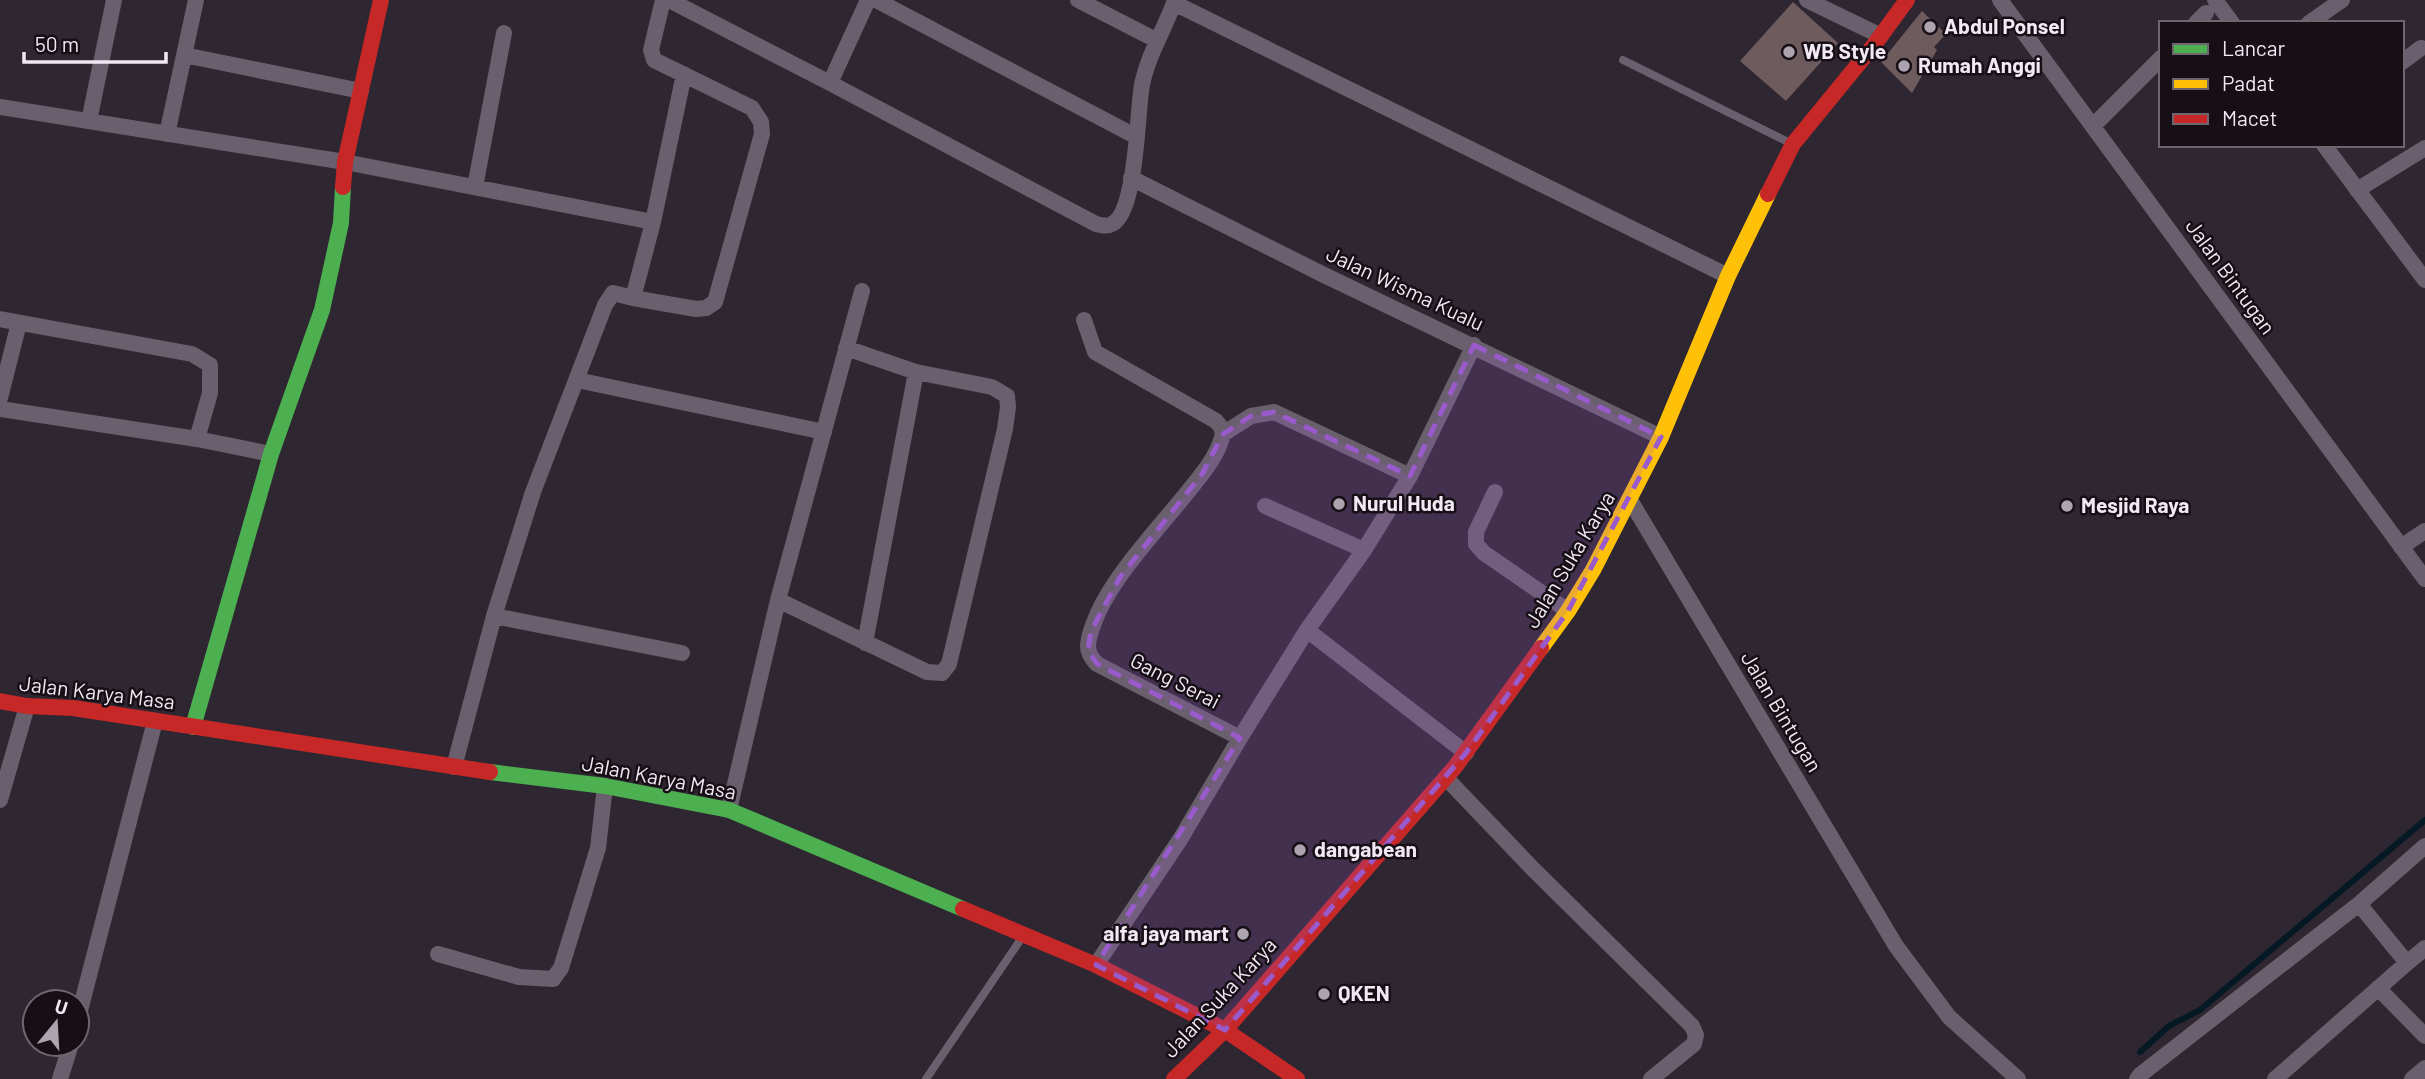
<svg xmlns="http://www.w3.org/2000/svg" width="2425" height="1079" font-family="Barlow,sans-serif">
  <rect width="100%" height="100%" fill="#2e2630"/>
  <g fill="none" stroke-linecap="round" stroke-linejoin="round">
    <path stroke="#041924" stroke-width="6" d="M2140,1052L2169,1026L2200,1010L2425,820"/>
  </g>
  <path fill="#6e5b5e" d="M1793,2L1838,43L1786,101L1740,61Z
    M1922,11L1946,34L1934,47L1937,50L1912,93L1881,62Z"/>
  <g fill="none" stroke-linecap="round" stroke-linejoin="round">
    <path stroke="#6a5f6c" stroke-width="8" d="M1623,60L1790,143
      M926,1079L1023,936"/>
    <path stroke="#6a5f6c" stroke-width="16" d="M669,0L830,83L1096,224C1101,225 1107,227 1112,224C1137,212 1137,111 1142,85C1148,54 1165,29 1175,0
      M876,0L1137,137
      M1078,0L1156,40
      M1807,0L1881,36
      M2000,0L2425,579
      M2215,0L2232,23
      M1174,3L1728,276
      M2196,23L2206,13
      M2309,23L2342,0
      M184,55L361,91
      M2402,62L2421,48
      M830,83L868,0
      M0,107L345,162L653,222
      M89,121L114,0
      M2093,126L2161,58
      M167,134L196,0
      M2324,145L2425,280
      M1131,178L1322,274L1661,437
      M475,187L504,33
      M2357,190L2425,148
      M633,298L696,309L706,308L715,302L762,134L761,122L752,108L654,60L651,50L663,0
      M0,319L192,354L210,365V393L197,439
      M1084,320L1095,352L1216,421L1221,427L1223,434
      M577,380L824,432
      M0,398L19,323
      M0,409L197,439L271,454
      M1223,434L1251,416L1274,412L1410,476
      M1495,492L1476,532V544L1484,553L1568,611
      M1630,500L1896,946L1949,1017L2018,1079
      M1265,506L1364,550
      M2401,547L2425,531
      M778,600L927,672L942,673L949,664L1005,429L1008,407L1007,396L992,387L916,372L846,348
      M494,616L682,653
      M1307,630L1466,753
      M865,643L916,372
      M1240,738L1307,630L1364,550L1410,476L1474,345
      M454,767L494,616L533,492L605,305L613,293L633,298L653,222L684,74
      M1446,778L1533,869L1692,1026L1696,1035L1694,1044L1651,1079
      M0,800L27,706
      M729,810L778,600L862,291
      M2359,904L2407,963L2425,948
      M438,954L519,977L553,979L561,968L598,848L605,786
      M1096,965L1181,838L1240,738L1097,664C1092,659 1088,653 1088,646C1088,637 1092,628 1095,620C1112,577 1157,530 1186,494C1201,475 1217,458 1223,434
      M2378,988L2425,1036
      M77,1022L155,721
      M60,1079L71,1044
      M2137,1079L2140,1075L2359,904L2425,846
      M2275,1079L2407,963
      M2412,1079L2425,1068"/>
    <path stroke="#4caf50" stroke-width="16" d="M193,727L271,454L322,310L341,223L343,187
      M490,772L605,786L729,810L963,909"/>
    <path stroke="#ffc107" stroke-width="16" d="M1541,648L1568,611L1593,570L1661,437L1728,276L1768,194"/>
    <path stroke="#c62828" stroke-width="16" d="M343,187L345,162L381,0
      M1768,194L1793,144L1874,45L1907,0
      M0,701L27,706L73,708L490,772
      M963,909L1096,965L1225,1030L1297,1079
      M1174,1079L1225,1030L1455,767L1541,648"/>
  </g>
  <path fill="#995bcc" fill-opacity="0.2" stroke="#995bcc" stroke-width="5" stroke-dasharray="14 9" stroke-linejoin="round" d="M1474,345L1661,437L1568,611L1466,753L1225,1030L1096,965L1240,738L1097,664L1088,650L1091,631L1120,577L1202,474L1223,434L1251,416L1274,412L1410,476Z"/>
  <g fill="#ada4af" stroke="#160f16" stroke-width="2.5">
    <circle cx="1930" cy="27" r="7"/>
    <circle cx="1789" cy="52" r="7"/>
    <circle cx="1904" cy="66" r="7"/>
    <circle cx="1339" cy="504" r="7"/>
    <circle cx="2067" cy="506" r="7"/>
    <circle cx="1300" cy="850" r="7"/>
    <circle cx="1243" cy="934" r="7"/>
    <circle cx="1324" cy="994" r="7"/>
  </g>
  <g text-anchor="middle" stroke-width="5" stroke-linejoin="round" paint-order="stroke">
    <g font-size="21" font-weight="bold" fill="#f2e8f3" stroke="#160f16" text-anchor="start">
      <text x="1944" y="34">Abdul Ponsel</text>
      <text x="1803" y="59">WB Style</text>
      <text x="1918" y="73">Rumah Anggi</text>
      <text x="1353" y="511">Nurul Huda</text>
      <text x="2081" y="513">Mesjid Raya</text>
      <text x="1314" y="857">dangabean</text>
      <text x="1229" y="941" text-anchor="end">alfa jaya mart</text>
      <text x="1338" y="1001">QKEN</text>
    </g>
    <g font-size="21" fill="#f2e8f3" stroke="#160f16">
      <text transform="translate(2230 277) rotate(54)" y="7">Jalan Bintugan</text>
      <text transform="translate(1405 289) rotate(25)" y="7">Jalan Wisma Kualu</text>
      <text transform="translate(1570 560) rotate(-59)" y="7">Jalan Suka Karya</text>
      <text transform="translate(1175 681) rotate(27)" y="7">Gang Serai</text>
      <text transform="translate(97 693) rotate(7)" y="7">Jalan Karya Masa</text>
      <text transform="translate(1781 712) rotate(59)" y="7">Jalan Bintugan</text>
      <text transform="translate(659 778) rotate(11)" y="7">Jalan Karya Masa</text>
      <text transform="translate(1220 998) rotate(-47)" y="7">Jalan Suka Karya</text>
    </g>
  </g>
  <rect x="2159" y="21" width="245" height="126" fill="#160f16" stroke="#6e666e" stroke-width="2"/>
  <rect x="2173" y="44" width="35" height="10" fill="#4caf50" stroke="#6e666e" stroke-width="2"/>
  <text x="2222" y="56" font-size="21" fill="#f2e8f3">Lancar</text>
  <rect x="2173" y="79" width="35" height="10" fill="#ffc107" stroke="#6e666e" stroke-width="2"/>
  <text x="2222" y="91" font-size="21" fill="#f2e8f3">Padat</text>
  <rect x="2173" y="114" width="35" height="10" fill="#c62828" stroke="#6e666e" stroke-width="2"/>
  <text x="2222" y="126" font-size="21" fill="#f2e8f3">Macet</text>
  <g transform="translate(56 1023) rotate(18)"><circle r="33" fill="#160f16" stroke="#6e666e" stroke-width="2"/>
  <path d="M0-5L12 26L0 18L-12 26Z" fill="#ada4af"/>
  <text y="-10" font-size="19" font-weight="bold" text-anchor="middle" fill="#f2e8f3">U</text>
  </g>
  <path d="M24 52v10h142v-10" fill="none" stroke="#f2e8f3" stroke-width="3.5"/>
  <text x="35" y="52" font-size="21" fill="#f2e8f3" stroke="#160f16" stroke-width="5" paint-order="stroke">50 m</text>
</svg>
